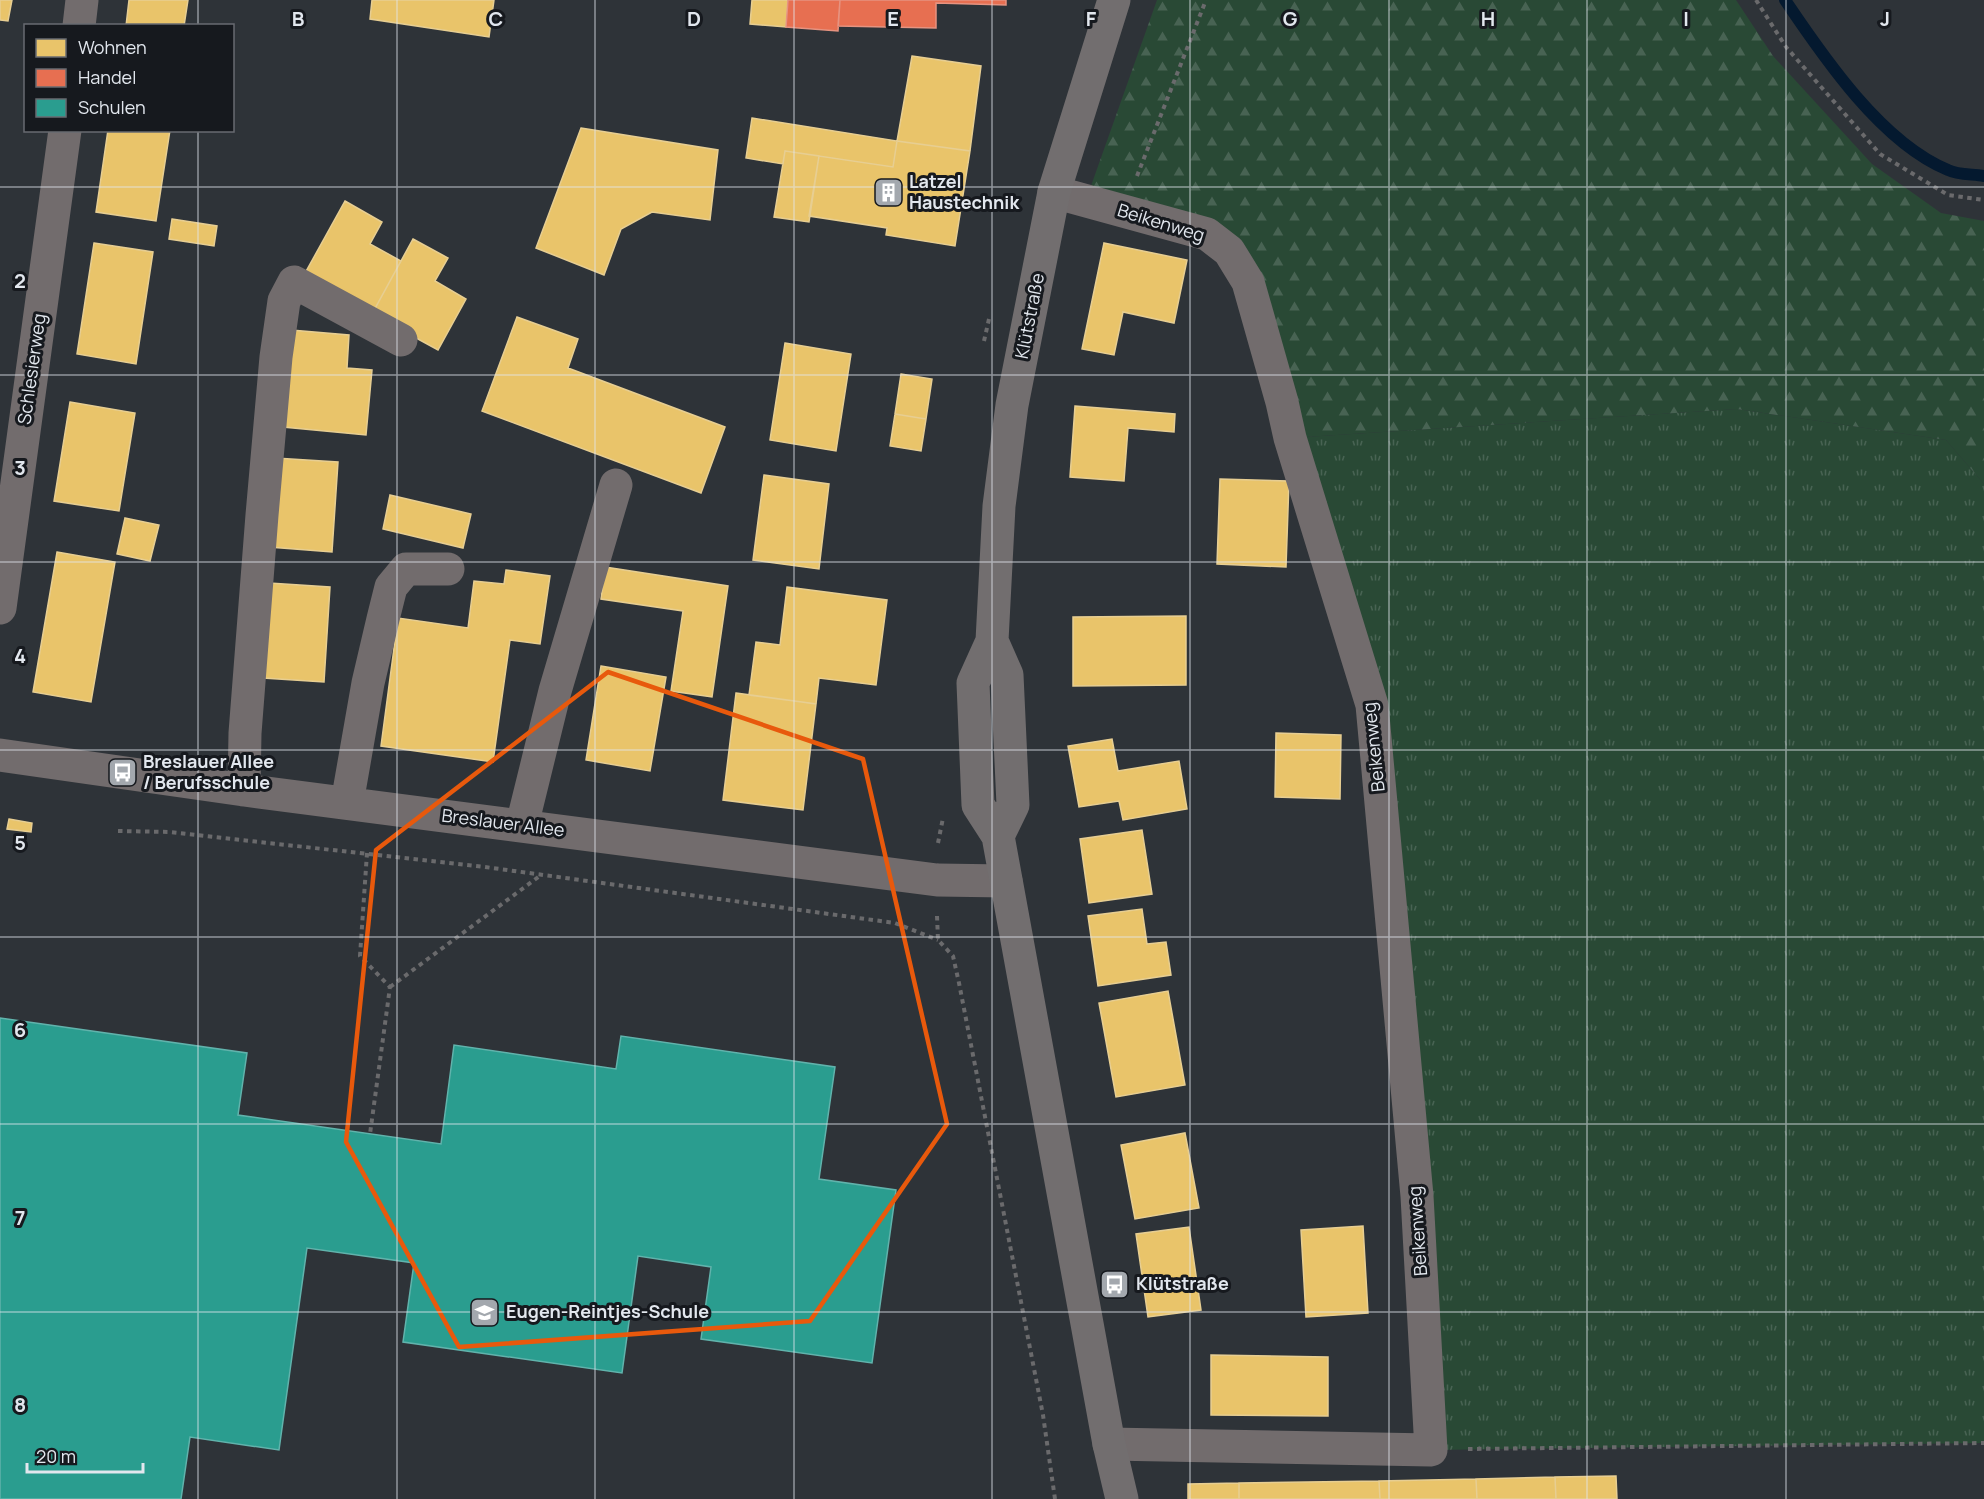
<svg xmlns="http://www.w3.org/2000/svg" width="1984" height="1499" font-family="Manrope,sans-serif">
  <defs>
    <pattern id="grass-tufts" width="24" height="20" patternUnits="userSpaceOnUse" patternTransform="scale(1.5)"><rect width="24" height="20" fill="#294935"/><path d="M3 7l-1-3M5 7V3M7 7l1-3M15 17l-1-3M17 17v-4M19 17l1-3" fill="none" stroke="#486353"/></pattern>
    <pattern id="forest-firs" width="22" height="20" patternUnits="userSpaceOnUse" patternTransform="scale(1.5)"><rect width="22" height="20" fill="#294935"/><path d="M5 1l3.5 6h-7zM16 11l3.5 6h-7z" fill="#486353"/></pattern>
  </defs>
  <rect width="100%" height="100%" fill="#2e3338"/>
  <path fill="url(#grass-tufts)" d="M1737,409L1946,440L1984,484V1443L1431,1450L1372,705L1290,438Z"/>
  <path fill="url(#forest-firs)" d="M1157,0H1736L1773,56L1872,164L1941,213L1984,221V484L1946,440L1737,409L1290,438L1229,251L1086,200Z"/>
  <path fill="#e9c46a" stroke="#e7ce92" stroke-width="1.5" d="M0,0H12L8,21L0,20Z
    M129,0H188L184,26H126Z
    M372,0H494L489,37L370,19Z
    M752,0H788L786,27L750,24Z
    M912,56L981,66L970,151L897,141Z
    M752,118L897,141L893,167L785,151L783,164L746,158Z
    M581,128L718,150L710,220L652,212L621,229L604,275L536,248Z
    M108,130H170L156,221L96,212Z
    M897,141L970,151L955,246L886,235L887,228L809,216L819,156L893,167Z
    M785,151L819,156L809,222L774,217Z
    M345,201L382,222L370,244L401,261L372,314L304,275Z
    M172,219L217,226L214,246L169,239Z
    M413,239L448,258L435,281L466,299L438,350L372,314Z
    M94,243L153,252L136,364L77,354Z
    M1104,243L1187,260L1174,323L1123,312L1114,355L1082,349Z
    M517,317L578,339L568,368L725,427L701,493L482,411Z
    M291,330L349,335L347,368L372,370L366,435L283,427Z
    M785,343L851,354L836,451L770,440Z
    M901,374L932,379L926,419L895,414Z
    M70,402L135,413L119,511L54,501Z
    M1075,406L1175,414L1174,432L1128,428L1124,481L1070,477Z
    M895,414L926,419L921,451L890,446Z
    M275,458L338,462L332,552L269,547Z
    M764,475L829,484L819,569L753,560Z
    M1220,479L1289,481L1286,567L1217,564Z
    M390,495L471,514L463,548L383,529Z
    M125,518L159,525L150,561L117,554Z
    M57,552L115,562L91,702L33,692Z
    M605,567L728,586L712,697L671,691L683,611L601,599Z
    M506,570L550,576L540,644L510,640L493,762L381,746L398,618L468,628L474,581L504,584Z
    M269,583L330,587L324,682L263,678Z
    M787,587L887,600L876,685L819,678L816,704L749,695L756,642L780,645Z
    M1186,616V685L1073,686V617Z
    M601,666L666,677L650,771L586,760Z
    M736,693L816,704L803,810L723,800Z
    M1276,733L1341,735L1340,799L1275,797Z
    M1112,739L1118,771L1179,761L1187,809L1123,820L1119,801L1079,807L1068,746Z
    M9,819L32,823L31,832L7,829Z
    M1142,830L1152,894L1089,903L1080,839Z
    M1142,909L1147,944L1166,942L1171,975L1098,986L1088,916Z
    M1168,991L1185,1085L1116,1097L1099,1003Z
    M1185,1133L1199,1208L1135,1219L1121,1145Z
    M1363,1226L1368,1313L1306,1317L1301,1230Z
    M1189,1227L1201,1310L1148,1317L1136,1234Z
    M1211,1355L1328,1357V1416L1211,1415Z
    M1616,1476L1617,1499H1556L1555,1477Z
    M1555,1477L1556,1499H1477L1476,1479Z
    M1476,1479L1477,1499H1380L1379,1481Z
    M1379,1481L1380,1499H1239V1483Z
    M1239,1483V1499H1188V1484Z"/>
  <path fill="#e76f51" stroke="#e69380" stroke-width="1.5" d="M788,0H840L838,31L786,27Z
    M840,0H1006V5L936,3V28L838,26Z"/>
  <path fill="#2a9d8f" stroke="#61b3ac" stroke-width="1.5" d="M0,1018L247,1053L238,1115L441,1144L454,1045L616,1069L621,1036L835,1067L819,1179L896,1190L872,1363L701,1339L711,1267L638,1256L622,1373L403,1342L414,1263L307,1248L279,1450L190,1437L181,1499H0Z"/>
  <g fill="none" stroke-linecap="round" stroke-linejoin="round">
    <path stroke="#04192f" stroke-width="12" d="M1785,0C1824,58 1882,143 1948,170C1958,175 1973,174 1984,176"/>
    <path stroke="#6a6a6c" stroke-width="4" stroke-dasharray="4.5 4.5" stroke-linecap="butt" d="M1756,0L1786,47L1880,154L1948,195L1984,200
      M1137,176L1206,0
      M984,341L989,319
      M118,831L170,832L485,867L895,923L938,940
      M938,843L943,818
      M367,853L360,956L390,987L370,1134
      M937,916L938,940L953,956L959,983L1043,1415L1055,1499
      M390,987L541,875
      M1468,1449L1984,1443"/>
    <path stroke="#726c6d" stroke-width="33" d="M79,26L82,0
      M1054,192L1207,234L1229,251L1248,282L1282,402L1290,438L1372,705L1417,1196L1431,1450L1109,1444
      M0,608L65,130
      M0,755L244,790L937,880L1006,881
      M244,790L245,733L262,515L276,357L284,301L294,282L401,340
      M347,803L368,683L383,619L391,587L406,569H448
      M522,825L555,691L616,485"/>
    <path stroke="#726e6f" stroke-width="33" d="M1114,0L1054,192L1012,405L999,506L992,641L973,683L978,805L998,836L1109,1444L1122,1499
      M992,641L1007,675L1013,805L998,836"/>
  </g>
  <path fill="none" stroke="#e8590c" stroke-width="4.5" stroke-linejoin="round" d="M608,672L863,759L947,1124L810,1321L459,1347L346,1142L376,850Z"/>
  <path fill="none" stroke="#e2e7ee" stroke-width="1.5" stroke-opacity="0.55" d="M198,0V26M397,0V1499M595,0V1499M794,0V1499M992,0V1499M1190,0V1499M1389,0V1499M1587,0V1499M1786,0V1499M198,130V1499M0,187H1984M0,375H1984M0,562H1984M0,750H1984M0,937H1984M0,1124H1984M0,1312H1984"/>
  <defs>
    <symbol id="building-square" viewBox="-11 -11 22 22"><rect x="-9" y="-9" width="18" height="18" rx="4" fill="#a3a8ae" stroke="#16191e"/><path d="M-4-6H4V6H1V3H-1V6H-4ZM-2.5-4.3h1.7v1.8h-1.7ZM.8-4.3h1.7v1.8H.8ZM-2.5-1h1.7V.8h-1.7ZM.8-1h1.7V.8H.8Z" fill="#fff"/></symbol>
    <symbol id="bus-square" viewBox="-11 -11 22 22"><rect x="-9" y="-9" width="18" height="18" rx="4" fill="#a3a8ae" stroke="#16191e"/><path d="M-5-6H5V4H4V6H2V4H-2V6H-4V4H-5ZM-3.5-4V0h7V-4ZM-3.5 1.2v1.5H-2V1.2ZM2 1.2v1.5H3.5V1.2Z" fill="#fff"/></symbol>
    <symbol id="school-square" viewBox="-11 -11 22 22"><rect x="-9" y="-9" width="18" height="18" rx="4" fill="#a3a8ae" stroke="#16191e"/><path d="M0-5L7-2L0 1L-7-2ZM-4 1L0 2.5L4 1V4Q0 6-4 4Z" fill="#fff"/></symbol>
  </defs>
  <g fill-rule="evenodd">
    <use href="#building-square" x="872" y="176" width="33" height="33"/>
    <use href="#bus-square" x="106" y="756" width="33" height="33"/>
    <use href="#bus-square" x="1098" y="1268" width="33" height="33"/>
    <use href="#school-square" x="468" y="1296" width="33" height="33"/>
  </g>
  <g text-anchor="middle" stroke-width="6" stroke-linejoin="round" paint-order="stroke">
    <g font-size="18" font-weight="bold" fill="#e2e7ee" stroke="#16191e" text-anchor="start">
      <text x="909" y="188">Latzel<tspan x="909" dy="21">Haustechnik</tspan></text>
      <text x="143" y="768">Breslauer Allee<tspan x="143" dy="21">/ Berufsschule</tspan></text>
      <text x="1136" y="1290">Klütstraße</text>
      <text x="506" y="1318">Eugen-Reintjes-Schule</text>
    </g>
    <g font-size="18" fill="#e2e7ee" stroke="#16191e">
      <text transform="translate(1161 223) rotate(17)" y="6">Beikenweg</text>
      <text transform="translate(1030 316) rotate(-79)" y="6">Klütstraße</text>
      <text transform="translate(32 369) rotate(-82)" y="6">Schlesierweg</text>
      <text transform="translate(1374 747) rotate(-96)" y="6">Beikenweg</text>
      <text transform="translate(503 823) rotate(7)" y="6">Breslauer Allee</text>
      <text transform="translate(1418 1231) rotate(-94)" y="6">Beikenweg</text>
    </g>
  </g>
  <g font-size="20" text-anchor="middle" font-weight="bold" fill="#e2e7ee" stroke="#16191e" stroke-width="6" stroke-linejoin="round" paint-order="stroke">
    <text x="298" y="26">B</text>
    <text x="496" y="26">C</text>
    <text x="694" y="26">D</text>
    <text x="893" y="26">E</text>
    <text x="1091" y="26">F</text>
    <text x="1290" y="26">G</text>
    <text x="1488" y="26">H</text>
    <text x="1686" y="26">I</text>
    <text x="1885" y="26">J</text>
    <text x="20" y="288">2</text>
    <text x="20" y="475">3</text>
    <text x="20" y="663">4</text>
    <text x="20" y="850">5</text>
    <text x="20" y="1037">6</text>
    <text x="20" y="1225">7</text>
    <text x="20" y="1412">8</text>
  </g>
  <rect x="24" y="24" width="210" height="108" fill="#16191e" stroke="#686b71" stroke-width="1.5"/>
  <rect x="36" y="39" width="30" height="18" fill="#e9c46a" stroke="#686b71" stroke-width="1.5"/>
  <text x="78" y="54" font-size="18" fill="#e2e7ee">Wohnen</text>
  <rect x="36" y="69" width="30" height="18" fill="#e76f51" stroke="#686b71" stroke-width="1.5"/>
  <text x="78" y="84" font-size="18" fill="#e2e7ee">Handel</text>
  <rect x="36" y="99" width="30" height="18" fill="#2a9d8f" stroke="#686b71" stroke-width="1.5"/>
  <text x="78" y="114" font-size="18" fill="#e2e7ee">Schulen</text>
  <path d="M27 1463v9h116v-9" fill="none" stroke="#e2e7ee" stroke-width="3"/>
  <text x="36" y="1463" font-size="18" fill="#e2e7ee" stroke="#16191e" stroke-width="4.5" paint-order="stroke">20 m</text>
</svg>
